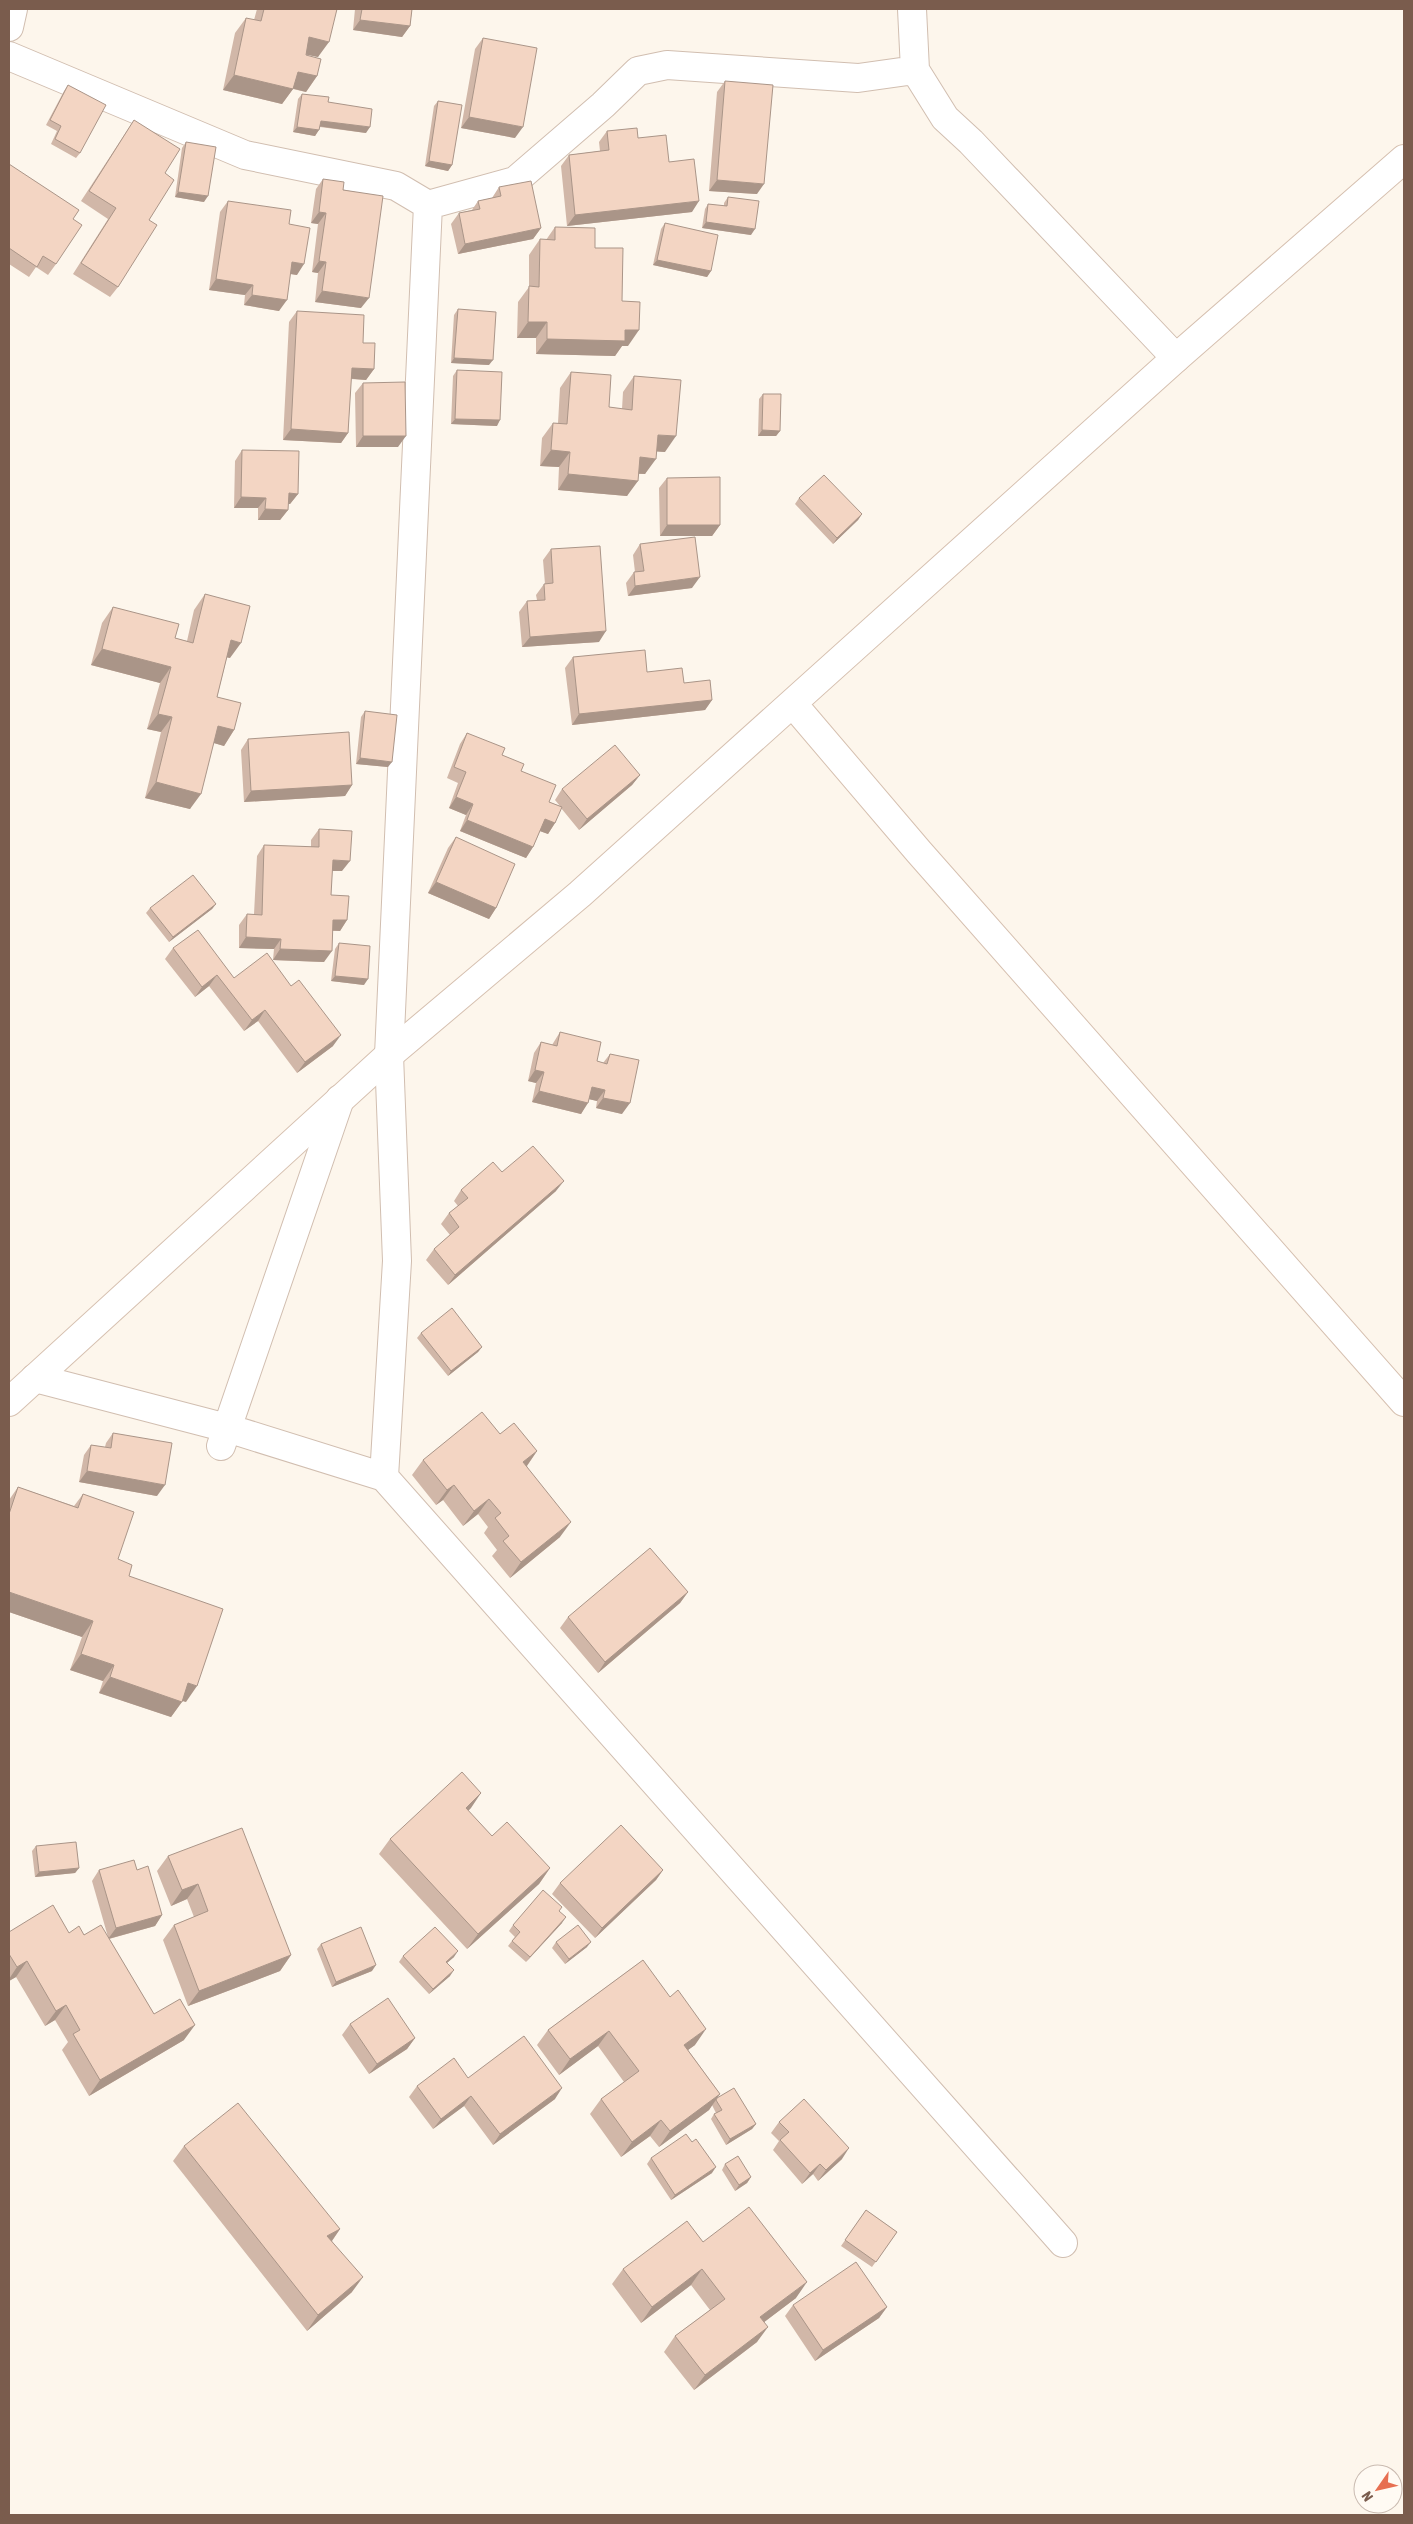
<svg xmlns="http://www.w3.org/2000/svg" width="1413" height="2524" font-family="'Asap Condensed',sans-serif">
  <rect width="100%" height="100%" fill="#fdf6ec"/>
  <g fill="none" stroke-linecap="round" stroke-linejoin="round">
    <defs>
      <path id="street" d="M912,9L915,70L945,118L971,142L1176,358
        M9,27L13,9
        M9,56L245,155L396,186L428,205L515,181L603,105L638,71L667,65L858,78L915,70
        M428,205L389,1055L397,1261L384,1477L1063,2243
        M35,1378L227,1428L384,1477
        M221,1446L340,1099"/>
      <path id="secondary" d="M793,704L919,852L1404,1402
        M9,1402L389,1055L580,894L1176,358L1404,159"/>
    </defs>
    <use href="#street" stroke="#d1beb0" stroke-width="30"/>
    <use href="#secondary" stroke="#d6c0b0" stroke-width="30"/>
    <use href="#street" stroke="#fff" stroke-width="28"/>
    <use href="#secondary" stroke="#fff" stroke-width="28"/>
  </g>
  <path fill="#d1b7a8" d="M257,9H337L318,57L306,54V55L317,76L306,92L293,89L282,104L223,90L235,33L246,18L254,20Z
    M355,9H412L410,26L402,37L353,30Z
    M483,38L515,138L461,128L475,49Z
    M725,81L757,194L709,191L717,92Z
    M68,85L80,153L76,158L51,144L57,131L46,125L64,91Z
    M302,94L328,102L366,133L320,127L315,136L293,132L298,99Z
    M438,101L452,165L448,171L425,166L434,106Z
    M134,120L165,173L149,220L118,287L110,297L73,274L108,219L81,201Z
    M607,131L638,138L692,212L567,226L561,166L569,155L600,151L599,142Z
    M186,142L204,202L175,197L182,148Z
    M9,164L73,219L56,264L48,275L36,267L29,277L9,264Z
    M323,179L343,190L361,308L315,302L318,273L312,272L318,224L311,223L316,189Z
    M499,187L541,228L533,239L458,254L451,224L459,213L472,210L478,201L492,198Z
    M728,197L751,235L702,228L705,209L708,204L724,206V203Z
    M228,201L289,224L297,275L290,274L279,311L244,305L245,295L209,290L220,212Z
    M665,223L711,271L707,277L653,265L661,229Z
    M555,227L595,248L622,301L628,346H622L615,356L536,354V338H517L518,302L529,287V255L540,239L546,240Z
    M458,309L489,365L451,363L454,315Z
    M297,311L363,343L374,369L366,380L351,379L348,433L341,443L283,440L289,322Z
    M457,370L497,426L451,424L453,376Z
    M571,372L609,407L622,409L623,392L634,376L665,452L657,451L645,474H638L627,496L558,490L559,467L540,466L542,438L553,423H558L560,388Z
    M363,383L398,447H356L355,393Z
    M763,394L780,431L776,436H758L759,399Z
    M242,450L298,494L290,504H288V510L280,520H258V508H234L235,461Z
    M667,478L720,525L712,536H660L659,488Z
    M799,498L862,514L858,520L833,544L795,504Z
    M640,544L692,588L628,596L626,583L634,572H635L633,555Z
    M551,549L599,642L522,647L519,612L527,601L537,600L536,595L544,584H545L543,560Z
    M205,594L230,658L227,657L217,697L234,730L224,746L214,743L190,809L145,798L161,732L147,729L160,683L91,665L102,623L113,607L175,638L187,641L194,610Z
    M573,657L684,683L712,700L705,710L572,725L565,668Z
    M365,711L388,767L356,764L361,717Z
    M467,733L502,755L521,771L549,802L560,806L555,800L562,789L640,775L632,785L579,830L561,808L555,823L548,834L540,831L533,847L526,858L460,831L466,815L449,808L458,783L447,778L460,744Z
    M248,739L352,785L345,796L244,802L241,750Z
    M319,829L342,871H332L331,895L347,920L340,931H332L324,962L273,960L274,949L239,948V925L247,914H254L257,856L264,845L311,847V840Z
    M456,837L496,908L489,919L428,893L448,848Z
    M216,904L212,909L169,942L146,913L150,908Z
    M339,943L364,985L331,981L335,949Z
    M173,948L234,978L333,1046L297,1073L258,1021L244,1031L209,986L195,997L165,959Z
    M560,1032L597,1061L603,1063L610,1054L622,1114L596,1108L597,1101L589,1099L581,1114L532,1102L536,1083L528,1081L534,1053L541,1042L552,1045Z
    M502,1172L556,1191L448,1285L426,1260L434,1249L450,1235L441,1224L449,1213L458,1206L454,1201L461,1190Z
    M421,1333L482,1347L478,1352L448,1376L417,1338Z
    M113,1433L157,1496L79,1482L84,1455L91,1445L105,1447L106,1443Z
    M500,1434L537,1451L527,1466L560,1537L510,1578L492,1556L497,1550L484,1533L488,1527L478,1514L463,1526L443,1500L436,1505L412,1475L423,1460Z
    M18,1487L74,1506L83,1494L118,1559L129,1576L186,1702L182,1701L171,1717L99,1693L103,1681L70,1670L82,1637L9,1612V1500Z
    M688,1592L680,1603L598,1673L560,1628L568,1617Z
    M471,1808L468,1811L492,1836L550,1868L539,1884L467,1949L379,1854L390,1839Z
    M36,1846L79,1868L75,1873L35,1877L32,1851Z
    M168,1856L291,1955L280,1971L188,2006L163,1940L174,1925L194,1917L187,1899L171,1906L157,1871Z
    M99,1870H137L162,1915L155,1926L109,1939L154,2014L184,2040L89,2096L62,2050L68,2042L55,2020L45,2026L16,1977L9,1981V1932L69,1933L108,1937L92,1881Z
    M663,1870L656,1880L595,1938L552,1894L560,1883Z
    M559,1911L562,1923L526,1962L508,1946L515,1937L509,1931L513,1925Z
    M556,1942L587,1947L565,1964L552,1948Z
    M321,1944L372,1971L332,1987L317,1949Z
    M403,1956L454,1957L447,1963L450,1976L429,1994L399,1962Z
    M643,1960L695,2045L688,2050L720,2094L717,2098L756,2124L752,2129L726,2145L711,2119L714,2114L716,2113L712,2105L709,2110L659,2147L650,2136L621,2157L590,2114L601,2099L624,2082L598,2046L559,2075L537,2045L548,2030Z
    M350,2024L415,2038L407,2049L369,2074L342,2035Z
    M468,2078L555,2099L493,2145L464,2106L433,2129L409,2097L417,2086Z
    M779,2122L842,2159L818,2181L813,2174L802,2184L773,2150L779,2141L771,2133Z
    M184,2146L340,2229L332,2241L352,2292L307,2331L173,2161Z
    M651,2158L712,2173L671,2200L647,2164Z
    M725,2164L751,2177L747,2183L735,2191L722,2170Z
    M866,2210L897,2232L872,2267L841,2246Z
    M703,2242L796,2298L764,2322L757,2342L694,2390L664,2352L675,2336L710,2310L691,2285L641,2323L612,2284L623,2269Z
    M793,2305L887,2307L879,2318L815,2361L785,2316Z"/>
  <path fill="#aa9588" d="M360,20L410,26L402,37L353,30Z
    M309,37L329,42L318,57L298,53Z
    M298,72L317,76L306,92L287,87Z
    M234,75L293,89L282,104L223,90Z
    M469,117L523,127L515,138L461,128Z
    M321,121L370,127L366,133L317,126Z
    M297,127L319,130L315,136L293,132Z
    M429,161L452,165L448,171L425,166Z
    M717,180L764,184L757,194L709,191Z
    M178,192L208,196L204,202L175,197Z
    M699,201L692,212L567,226L575,215Z
    M319,212L326,213L318,224L311,223Z
    M706,222L755,229L751,235L702,228Z
    M541,228L533,239L458,254L465,244Z
    M657,260L711,271L707,277L653,265Z
    M319,261L326,262L318,273L312,272Z
    M292,262L304,264L297,275L285,273Z
    M216,279L253,285L245,295L209,290Z
    M322,291L369,298L361,308L315,302Z
    M252,295L287,300L279,311L244,305Z
    M528,322H547L536,338H517Z
    M625,330H639L628,346H622L615,356L536,354L547,339Z
    M454,358L493,360L489,365L451,363Z
    M352,368L374,369L366,380L344,378Z
    M455,419L500,420L497,426L451,424Z
    M291,429L348,433L341,443L283,440Z
    M762,430L780,431L776,436H758Z
    M658,435L676,436L665,452L647,451Z
    M363,436H406L398,447H356Z
    M551,450L570,452L559,467L540,466Z
    M640,457L656,459L645,474L629,473Z
    M568,474L638,481L627,496L558,490Z
    M289,493L298,494L290,504H281Z
    M241,497L266,498L258,508H234Z
    M265,509L288,510L280,520H258Z
    M862,514L858,520L833,544L837,538Z
    M667,525H720L712,536H660Z
    M700,577L692,588L628,596L635,586Z
    M606,631L599,642L522,647L530,637Z
    M231,640L241,643L230,658L220,656Z
    M102,649L171,667L160,683L91,665Z
    M712,700L705,710L572,725L579,714Z
    M158,714L172,717L161,732L147,729Z
    M218,726L234,730L224,746L207,741Z
    M360,758L392,762L388,767L356,764Z
    M640,775L632,785L579,830L587,819Z
    M156,782L201,794L190,809L145,798Z
    M352,785L345,796L244,802L251,791Z
    M456,797L473,804L466,815L449,808Z
    M545,819L555,823L548,834L537,830Z
    M467,820L533,847L526,858L460,831Z
    M333,860L350,861L342,871H325Z
    M436,882L496,908L489,919L428,893Z
    M216,904L212,909L169,942L173,937Z
    M333,920H347L340,931L325,930Z
    M246,937L281,939L274,949L239,948Z
    M280,949L332,951L324,962L273,960Z
    M217,975L209,986L195,997L202,987Z
    M335,976L368,979L364,985L331,981Z
    M265,1010L258,1021L244,1031L252,1020Z
    M341,1035L333,1046L297,1073L305,1062Z
    M535,1070L544,1072L536,1083L528,1081Z
    M592,1087L605,1090L597,1101L584,1098Z
    M539,1091L588,1103L581,1114L532,1102Z
    M603,1098L630,1103L622,1114L596,1108Z
    M564,1181L556,1191L448,1285L455,1275Z
    M482,1347L478,1352L448,1376L451,1371Z
    M537,1451L526,1467L523,1462Z
    M87,1471L165,1485L157,1496L79,1482Z
    M454,1485L443,1500L436,1505L447,1490Z
    M489,1499L478,1514L463,1526L474,1511Z
    M571,1522L560,1537L510,1578L521,1562Z
    M9,1592L93,1621L82,1637L9,1612Z
    M688,1592L680,1603L598,1673L605,1662Z
    M81,1654L114,1665L103,1681L70,1670Z
    M110,1677L182,1702L171,1717L99,1693Z
    M188,1683L197,1686L186,1702L178,1699Z
    M481,1793L471,1808L455,1823L466,1808Z
    M79,1868L75,1873L35,1877L39,1872Z
    M550,1868L539,1884L467,1949L478,1934Z
    M663,1870L656,1880L595,1938L602,1928Z
    M198,1884L187,1899L171,1906L182,1890Z
    M162,1915L155,1926L108,1939L116,1928Z
    M566,1917L562,1923L526,1962L530,1957Z
    M591,1942L587,1947L565,1964L569,1959Z
    M458,1951L454,1957L442,1967L446,1962Z
    M291,1955L280,1971L188,2006L199,1991Z
    M27,1961L16,1977L9,1981V1979L17,1967Z
    M376,1965L372,1971L332,1987L336,1982Z
    M454,1970L450,1976L429,1994L433,1989Z
    M66,2005L55,2020L45,2026L56,2011Z
    M195,2025L184,2040L89,2096L100,2080Z
    M706,2029L695,2045L674,2060L684,2045Z
    M609,2031L598,2046L559,2075L570,2059Z
    M415,2038L407,2049L369,2074L377,2064Z
    M562,2088L555,2099L493,2145L500,2134Z
    M720,2094L709,2110L659,2147L670,2131Z
    M471,2096L464,2106L433,2129L441,2119Z
    M661,2120L650,2136L621,2157L632,2142Z
    M756,2124L752,2129L726,2145L730,2139Z
    M849,2148L842,2159L818,2181L826,2170Z
    M820,2164L813,2174L802,2184L810,2173Z
    M716,2167L712,2173L671,2200L675,2195Z
    M751,2177L747,2183L735,2191L739,2185Z
    M340,2229L329,2245L327,2236Z
    M702,2269L691,2285L641,2323L652,2307Z
    M363,2277L352,2292L307,2331L318,2315Z
    M807,2282L796,2298L750,2333L760,2317Z
    M887,2307L879,2318L815,2361L823,2350Z
    M768,2327L757,2342L694,2390L705,2375Z"/>
  <path fill="#f3d5c3" stroke="#aa9588" d="M264,9H337L329,42L309,37L306,55L321,59L317,76L298,72L293,89L234,75L246,18L261,21Z
    M362,9H412L410,26L360,20Z
    M483,38L537,48L523,127L469,117Z
    M725,81L773,85L764,184L717,180Z
    M68,85L106,105L80,153L55,139L61,126L50,120Z
    M302,94L329,97L328,102L372,109L370,127L321,121L319,130L297,127Z
    M438,101L462,105L452,165L429,161Z
    M134,120L180,149L165,173L174,180L149,220L157,225L118,287L81,263L116,208L89,191Z
    M637,128L638,138L666,135L669,162L694,159L699,201L575,215L569,155L609,150L607,131Z
    M186,142L216,147L208,196L178,192Z
    M9,164L79,210L73,219L82,225L56,264L43,256L37,267L9,248Z
    M323,179L344,182L343,190L383,196L369,298L322,291L326,262L319,261L326,213L319,212Z
    M531,181L541,228L465,244L459,213L480,209L478,201L501,196L499,187Z
    M728,197L759,201L755,229L706,222L708,204L727,206Z
    M228,201L291,210L289,224L310,228L304,264L292,262L287,300L252,295L253,285L216,279Z
    M665,223L718,235L711,271L657,260Z
    M555,227L595,228V248H623L622,301L640,302L639,330H625V341L547,339V322H528L529,286L539,287L540,239L555,240Z
    M458,309L496,312L493,360L454,358Z
    M297,311L364,315L363,343H375L374,369L352,368L348,433L291,429Z
    M457,370L502,372L500,420L455,419Z
    M571,372L611,375L609,407L632,410L634,376L681,380L676,436L658,435L656,459L640,457L638,481L568,474L570,452L551,450L553,423L567,424Z
    M405,382L406,436H363V383Z
    M763,394H781L780,431L762,430Z
    M242,450L299,451L298,494L289,493L288,510L265,509L266,498L241,497Z
    M824,475L862,514L837,538L799,498Z
    M720,477V525H667V478Z
    M695,537L700,577L635,586L634,572L644,571L640,544Z
    M600,546L606,631L530,637L527,601L545,600L544,584L553,583L551,549Z
    M205,594L250,606L241,643L231,640L217,697L241,703L234,730L218,726L201,794L156,782L172,717L158,714L171,667L102,649L113,607L179,624L175,638L193,643Z
    M645,650L647,672L682,668L684,683L710,680L712,700L579,714L573,657Z
    M365,711L397,715L392,762L360,758Z
    M349,732L352,785L251,791L248,739Z
    M467,733L505,748L502,755L524,764L521,771L556,785L549,802L562,807L555,823L545,819L533,847L467,820L473,804L456,797L466,772L454,767Z
    M615,745L640,775L587,819L562,789Z
    M319,829L352,831L350,861L333,860L331,895L349,896L347,920H333L332,951L280,949L281,939L246,937L247,914L262,915L264,845L319,847Z
    M456,837L515,864L496,908L436,882Z
    M193,875L216,904L173,937L150,908Z
    M198,930L234,978L267,953L291,986L299,980L341,1035L305,1062L265,1010L252,1020L217,975L202,987L173,948Z
    M339,943L370,946L368,979L335,976Z
    M560,1032L601,1042L597,1061L607,1064L610,1054L639,1060L630,1103L603,1098L605,1090L592,1087L588,1103L539,1091L544,1072L535,1070L541,1042L557,1046Z
    M533,1146L564,1181L455,1275L434,1249L459,1227L449,1213L468,1198L461,1190L493,1162L502,1172Z
    M452,1308L482,1347L451,1371L421,1333Z
    M482,1412L500,1434L514,1423L537,1451L523,1462L571,1522L521,1562L503,1541L509,1536L495,1518L501,1513L489,1499L474,1511L454,1485L447,1490L423,1460Z
    M113,1433L172,1443L165,1485L87,1471L91,1445L111,1448Z
    M18,1487L78,1508L83,1494L134,1512L118,1559L132,1565L129,1576L223,1609L197,1686L188,1683L182,1702L110,1677L114,1665L81,1654L93,1621L9,1592V1514Z
    M650,1548L688,1592L605,1662L568,1617Z
    M462,1772L481,1793L466,1808L492,1836L507,1822L550,1868L478,1934L390,1839Z
    M621,1825L663,1870L602,1928L560,1883Z
    M242,1828L291,1955L199,1991L174,1925L208,1911L198,1884L182,1890L168,1856Z
    M76,1842L79,1868L39,1872L36,1846Z
    M134,1860L137,1870L148,1866L162,1915L116,1928L99,1870Z
    M543,1890L562,1907L559,1911L566,1917L530,1957L512,1941L520,1932L513,1925Z
    M53,1905L69,1933L79,1926L84,1935L101,1925L154,2014L180,1999L195,2025L100,2080L73,2034L80,2030L66,2005L56,2011L27,1961L17,1967L9,1954V1932Z
    M578,1925L591,1942L569,1959L556,1942Z
    M361,1927L376,1965L336,1982L321,1944Z
    M435,1927L458,1951L446,1962L454,1970L433,1989L403,1956Z
    M643,1960L670,1997L678,1990L706,2029L684,2045L720,2094L670,2131L661,2120L632,2142L601,2099L639,2071L609,2031L570,2059L548,2030Z
    M388,1998L415,2038L377,2064L350,2024Z
    M524,2036L562,2088L500,2134L471,2096L441,2119L417,2086L454,2058L468,2078Z
    M734,2088L756,2124L730,2139L714,2114L722,2110L716,2100L717,2098Z
    M804,2099L849,2148L826,2170L820,2164L810,2173L780,2140L789,2132L779,2122Z
    M238,2103L340,2229L327,2236L363,2277L318,2315L184,2146Z
    M686,2134L692,2142L696,2139L716,2167L675,2195L651,2158Z
    M738,2156L751,2177L739,2185L725,2164Z
    M749,2207L807,2282L760,2317L768,2327L705,2375L675,2336L725,2299L702,2269L652,2307L623,2269L687,2221L703,2242Z
    M866,2210L897,2232L876,2262L845,2240Z
    M856,2262L887,2307L823,2350L793,2305Z"/>
  <rect width="1413" height="2524" fill="none" stroke="#7a5c4d" stroke-width="20"/>
  <g transform="translate(1378 2489) rotate(236)"><circle r="24" fill="#fffaf3" stroke="#cabbb1"/>
  <path d="M0-4L9 19L0 12L-9 19Z" fill="#e76f51"/>
  <text y="-8" font-size="14" font-weight="bold" text-anchor="middle" fill="#7a5c4d">N</text>
  </g>
</svg>
